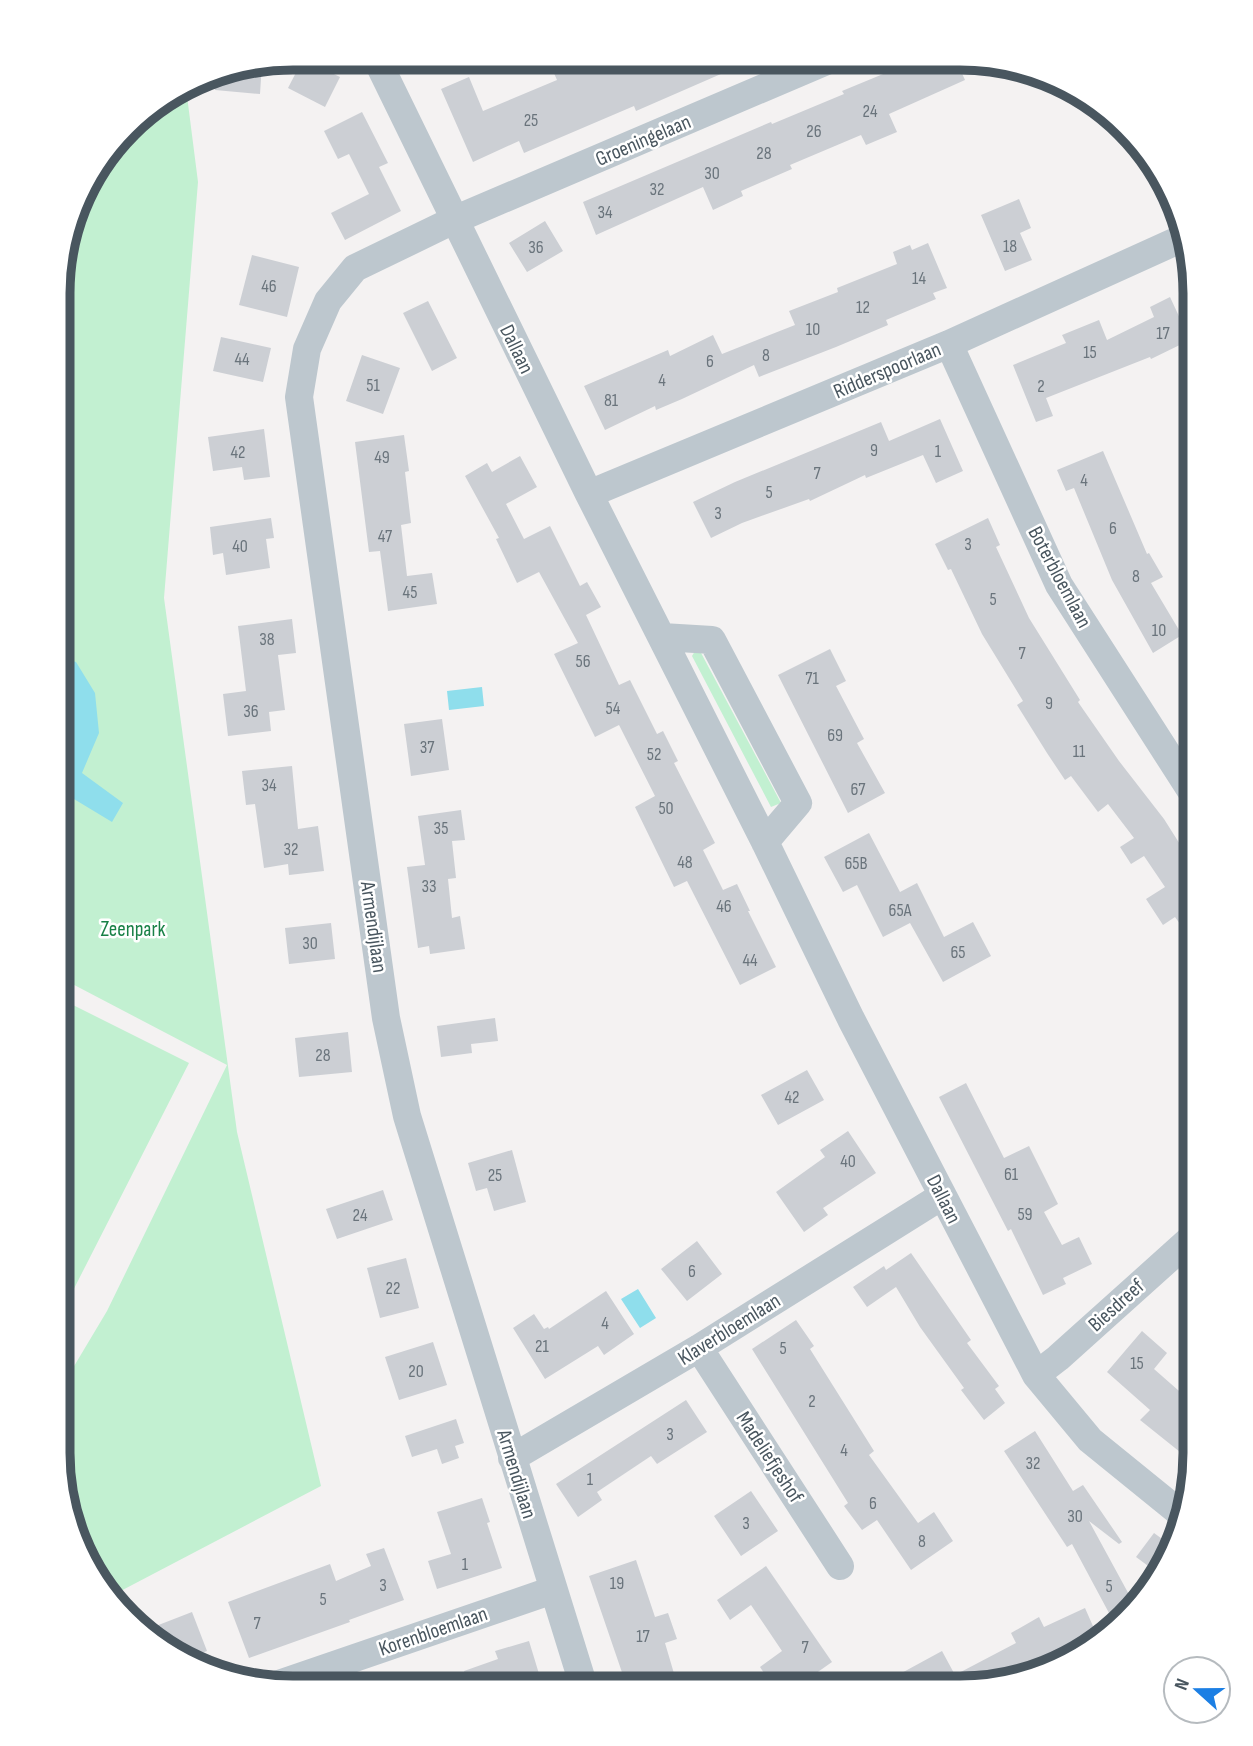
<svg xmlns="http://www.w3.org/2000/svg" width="1253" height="1746" font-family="'Sofia Sans Condensed',sans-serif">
  <rect width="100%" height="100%" fill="#f4f2f2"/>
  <path fill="#c2f0d1" d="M186,88L198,182L164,598L237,1132L321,1486L113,1595L82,1557L58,1454V1393L107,1311L227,1065L59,977L60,262L89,176L138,116Z
    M695,651H700L781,803L771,807L692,656Z
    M59,998L189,1063L58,1320Z"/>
  <path fill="#8fdeec" d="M63,658L76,662L95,693L99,733L82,773L123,803L112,822L59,790V662Z
    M482,687L484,706L449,710L447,691Z
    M638,1289L656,1318L640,1328L621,1299Z"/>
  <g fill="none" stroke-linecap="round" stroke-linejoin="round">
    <path stroke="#8fdeec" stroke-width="7" d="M59,572L63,658
      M58,1444L65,1428"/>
  </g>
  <path fill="#cccfd4" d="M303,59L340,77L325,107L288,88Z
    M584,59H587L593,74L624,59L753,60L636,111L634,106L524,153L519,141L473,162L441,89L469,77L483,111L557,80L553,71Z
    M917,60H956L965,80L889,114L897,132L866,145L861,135L790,165L792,169L741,191L743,196L713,210L703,187L596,235L583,202L771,122L772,124L844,94L842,91Z
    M262,63L260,94L215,90L217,70Z
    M362,112L388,163L379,167L401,211L345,240L331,213L369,194L349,154L338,159L324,131Z
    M1019,199L1031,228L1020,233L1032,260L1005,271L981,215Z
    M545,221L563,251L527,272L509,243Z
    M928,243L947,288L933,293L936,299L886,320L888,325L836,347L759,377L754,365L682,399L656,410L655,406L605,430L584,386L668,350L670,356L713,335L722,354L795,325L789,311L838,292L837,288L897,264L893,252L910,245L912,250Z
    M252,255L299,267L287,317L239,305Z
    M1170,297L1190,340L1151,359L1150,357L1046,398L1053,416L1036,422L1013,365L1066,343L1062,335L1099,320L1107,340L1154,317L1150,307Z
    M428,301L457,358L432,371L403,313Z
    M221,337L271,348L263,382L213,371Z
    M362,355L400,368L383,414L346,401Z
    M940,419L963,471L936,483L923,455L866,478L865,475L810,501L809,499L742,523L711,538L693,502L735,482L881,422L889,441Z
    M264,429L270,477L244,480L242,467L213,471L208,437Z
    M404,435L409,471L405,472L411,523L401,525L407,576L432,573L437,604L388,611L380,551L369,552L355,442Z
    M1103,451L1147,554L1149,553L1163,577L1151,583L1182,635L1153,653L1112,580L1074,488L1066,491L1057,470Z
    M520,456L537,487L506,504L524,539L550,526L580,586L587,582L601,607L586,615L619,685L630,680L657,734L663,731L678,761L674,763L715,843L703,850L723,890L737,884L750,911H748L776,967L740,985L687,881L674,887L635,807L655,796L619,725L595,737L554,654L578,643L539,572L517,583L496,539L499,538L465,476L487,463L492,472Z
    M271,518L274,538L266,539L270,568L226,575L223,553L213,555L210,527Z
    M988,518L1000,545L996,547L1029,618L1080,700L1078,702L1119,761L1164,819L1195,868V945L1175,917L1163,925L1146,899L1165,887L1144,856L1131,864L1120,847L1134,838L1108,804L1098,812L1071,776L1065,780L1047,753L1017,705L1023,701L982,634L951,569L948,570L935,544Z
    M292,619L296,653L278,655L285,710L269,712L271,731L228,736L223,694L246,691L238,626Z
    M830,649L846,681L836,686L864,739L857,743L885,793L848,813L778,675Z
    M442,719L449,770L411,776L404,724Z
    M292,766L298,829L318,826L324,871L289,875L288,864L264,868L255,804L246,805L242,771Z
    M461,810L465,840L452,841L456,878L448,879L452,918L460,916L465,949L430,954L429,946L418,948L407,867L425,865L418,816Z
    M869,833L900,892L917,883L944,937L973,922L991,956L943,982L910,923L883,937L857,885L843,892L824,857Z
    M331,923L335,959L289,964L285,928Z
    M495,1018L498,1041L471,1044L472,1053L441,1057L437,1026Z
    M348,1032L352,1072L299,1077L295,1038Z
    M807,1070L824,1100L778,1125L761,1095Z
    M966,1083L1004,1158L1029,1146L1058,1204L1044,1212L1062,1245L1079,1237L1092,1264L1063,1278L1066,1284L1043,1295L1011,1229L1008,1231L939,1097Z
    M848,1131L876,1173L823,1208L828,1215L804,1232L776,1192L825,1157L820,1150Z
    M512,1150L526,1202L494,1211L487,1188L476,1191L468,1163Z
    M383,1190L393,1220L337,1239L326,1209Z
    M697,1241L722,1274L687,1301L661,1269Z
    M911,1253L971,1340L967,1343L999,1386L995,1389L1005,1403L984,1420L961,1390L964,1388L920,1327L896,1287L867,1307L853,1287L884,1266L886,1270Z
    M406,1258L419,1308L380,1318L367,1268Z
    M606,1291L634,1334L604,1355L598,1346L545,1379L513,1328L534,1314L544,1329L548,1327L549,1329Z
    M796,1320L814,1346L810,1349L874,1451L869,1455L918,1523L934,1512L953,1541L911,1570L877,1520L862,1530L844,1506L848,1503L752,1349Z
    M1142,1331L1167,1353L1154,1369L1195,1405V1464L1140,1420L1150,1410L1107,1372Z
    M433,1342L447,1385L399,1400L385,1357Z
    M686,1400L707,1432L657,1464L651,1456L597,1492L602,1500L578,1517L556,1484Z
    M456,1419L464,1443L455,1446L459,1458L442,1464L437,1449L412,1457L405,1436Z
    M1035,1431L1073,1491L1083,1485L1122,1542L1119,1544L1089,1521L1132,1600L1109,1613L1072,1544L1067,1547L1004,1451Z
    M751,1491L778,1531L741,1556L714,1516Z
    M482,1498L490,1522L487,1523L502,1568L437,1589L428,1561L451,1554L437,1512Z
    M1154,1533L1169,1544L1159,1574L1136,1557Z
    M384,1548L404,1600L349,1620L350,1622L249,1658L228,1602L330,1564L336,1581L371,1566L366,1554Z
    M636,1560L655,1617L668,1613L677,1639L665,1643L678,1687H627L589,1576Z
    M766,1566L832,1662L795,1688H774L760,1667L782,1651L751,1605L730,1620L717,1600Z
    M1085,1608L1096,1633L1057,1651L1058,1653L1017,1675L961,1688H874L942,1651L955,1675L1016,1643L1011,1633L1039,1617L1044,1627Z
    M192,1612L207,1651L191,1657L150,1640L143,1631Z
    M529,1641L543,1687H470L464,1671L498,1659L495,1651Z"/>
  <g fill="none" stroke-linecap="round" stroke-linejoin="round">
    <path stroke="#bdc7ce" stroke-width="28" d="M376,58L589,494L765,842L851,1019L1036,1375L1090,1440L1180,1513
      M949,344L1059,585L1195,797
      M589,494L949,344L1183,238
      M662,637L712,640L798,803L765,842
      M699,1348L840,1566
      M1036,1375L1058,1358L1195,1235
      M512,1458L699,1348L942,1196
      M273,1686L553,1590
      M584,1687L407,1116L386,1018L299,397L307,349L328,301L355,268L454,220L831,59"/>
  </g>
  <g text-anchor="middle" stroke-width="5" stroke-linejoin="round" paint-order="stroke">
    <g font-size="18" fill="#6a747c">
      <text x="870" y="117">24</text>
      <text x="531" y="126">25</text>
      <text x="814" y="137">26</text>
      <text x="764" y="159">28</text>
      <text x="712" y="179">30</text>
      <text x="657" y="195">32</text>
      <text x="605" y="218">34</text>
      <text x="1010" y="252">18</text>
      <text x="536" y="253">36</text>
      <text x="919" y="284">14</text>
      <text x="269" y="292">46</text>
      <text x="863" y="313">12</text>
      <text x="813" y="335">10</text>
      <text x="1163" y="339">17</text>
      <text x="1090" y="358">15</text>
      <text x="766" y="361">8</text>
      <text x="242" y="365">44</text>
      <text x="710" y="367">6</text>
      <text x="662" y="386">4</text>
      <text x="373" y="391">51</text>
      <text x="1041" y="392">2</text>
      <text x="611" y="406">81</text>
      <text x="874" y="456">9</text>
      <text x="938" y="457">1</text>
      <text x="238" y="458">42</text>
      <text x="382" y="463">49</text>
      <text x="817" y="479">7</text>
      <text x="1084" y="486">4</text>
      <text x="769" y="498">5</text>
      <text x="718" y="519">3</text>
      <text x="1113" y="534">6</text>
      <text x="385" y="542">47</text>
      <text x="968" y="550">3</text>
      <text x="240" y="552">40</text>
      <text x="1136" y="582">8</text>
      <text x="410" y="598">45</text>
      <text x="993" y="605">5</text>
      <text x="1159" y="636">10</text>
      <text x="267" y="645">38</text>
      <text x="1022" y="659">7</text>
      <text x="583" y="667">56</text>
      <text x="812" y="684">71</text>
      <text x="1049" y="709">9</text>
      <text x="613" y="714">54</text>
      <text x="251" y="717">36</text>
      <text x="835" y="741">69</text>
      <text x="427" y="753">37</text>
      <text x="1079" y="757">11</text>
      <text x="654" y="760">52</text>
      <text x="269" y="791">34</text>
      <text x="858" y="795">67</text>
      <text x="666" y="814">50</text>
      <text x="441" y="834">35</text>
      <text x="291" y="855">32</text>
      <text x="685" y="868">48</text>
      <text x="856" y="869">65B</text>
      <text x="429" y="892">33</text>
      <text x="724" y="912">46</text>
      <text x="900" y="916">65A</text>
      <text x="310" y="949">30</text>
      <text x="958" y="958">65</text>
      <text x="750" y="966">44</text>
      <text x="323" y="1061">28</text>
      <text x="792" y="1103">42</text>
      <text x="848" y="1167">40</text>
      <text x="1011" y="1180">61</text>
      <text x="495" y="1181">25</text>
      <text x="1025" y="1220">59</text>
      <text x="360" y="1221">24</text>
      <text x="692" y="1277">6</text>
      <text x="393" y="1294">22</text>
      <text x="605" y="1329">4</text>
      <text x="542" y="1352">21</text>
      <text x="783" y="1354">5</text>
      <text x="1137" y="1369">15</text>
      <text x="416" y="1377">20</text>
      <text x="812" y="1407">2</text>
      <text x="670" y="1440">3</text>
      <text x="844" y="1456">4</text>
      <text x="1033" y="1469">32</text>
      <text x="590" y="1485">1</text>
      <text x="873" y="1509">6</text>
      <text x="1075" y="1522">30</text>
      <text x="746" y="1529">3</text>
      <text x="922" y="1547">8</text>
      <text x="465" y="1570">1</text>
      <text x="617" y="1589">19</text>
      <text x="383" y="1591">3</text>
      <text x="1109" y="1592">5</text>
      <text x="323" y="1605">5</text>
      <text x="257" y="1629">7</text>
      <text x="643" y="1642">17</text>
      <text x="805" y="1653">7</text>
    </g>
    <g font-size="21" fill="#49565f" stroke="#fff">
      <text transform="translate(643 140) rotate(-23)" y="7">Groeningelaan</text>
      <text transform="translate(517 349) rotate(64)" y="7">Dallaan</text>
      <text transform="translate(887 370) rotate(-23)" y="7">Ridderspoorlaan</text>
      <text transform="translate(1060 577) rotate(62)" y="7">Boterbloemlaan</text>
      <text transform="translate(374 927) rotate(82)" y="7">Armendijlaan</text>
      <text transform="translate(944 1199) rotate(63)" y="7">Dallaan</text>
      <text transform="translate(1116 1305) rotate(-42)" y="7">Biesdreef</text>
      <text transform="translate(729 1329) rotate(-32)" y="7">Klaverbloemlaan</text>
      <text transform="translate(770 1457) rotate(57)" y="7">Madeliefjeshof</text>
      <text transform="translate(517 1474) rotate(73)" y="7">Armendijlaan</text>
      <text transform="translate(433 1631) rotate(-19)" y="7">Korenbloemlaan</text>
    </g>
    <g font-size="21" fill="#198147" stroke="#fff">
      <text x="133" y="936">Zeenpark</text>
    </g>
  </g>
  <path d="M0 0H1253V1746H0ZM293 70H960A223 223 0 0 1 1183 293V1453A223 223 0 0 1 960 1676H293A223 223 0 0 1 70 1453V293A223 223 0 0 1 293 70Z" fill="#fff" fill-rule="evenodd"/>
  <path fill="none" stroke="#49565f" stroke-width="9" d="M293 70H960A223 223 0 0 1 1183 293V1453A223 223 0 0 1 960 1676H293A223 223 0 0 1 70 1453V293A223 223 0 0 1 293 70Z"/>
  <g transform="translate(1197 1690) rotate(291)"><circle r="33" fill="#ffffff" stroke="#b6bbbf" stroke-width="2"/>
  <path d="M0-5L12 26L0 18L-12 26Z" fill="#1c7fe4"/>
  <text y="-10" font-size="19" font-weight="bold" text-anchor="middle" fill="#49565f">N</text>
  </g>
</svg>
